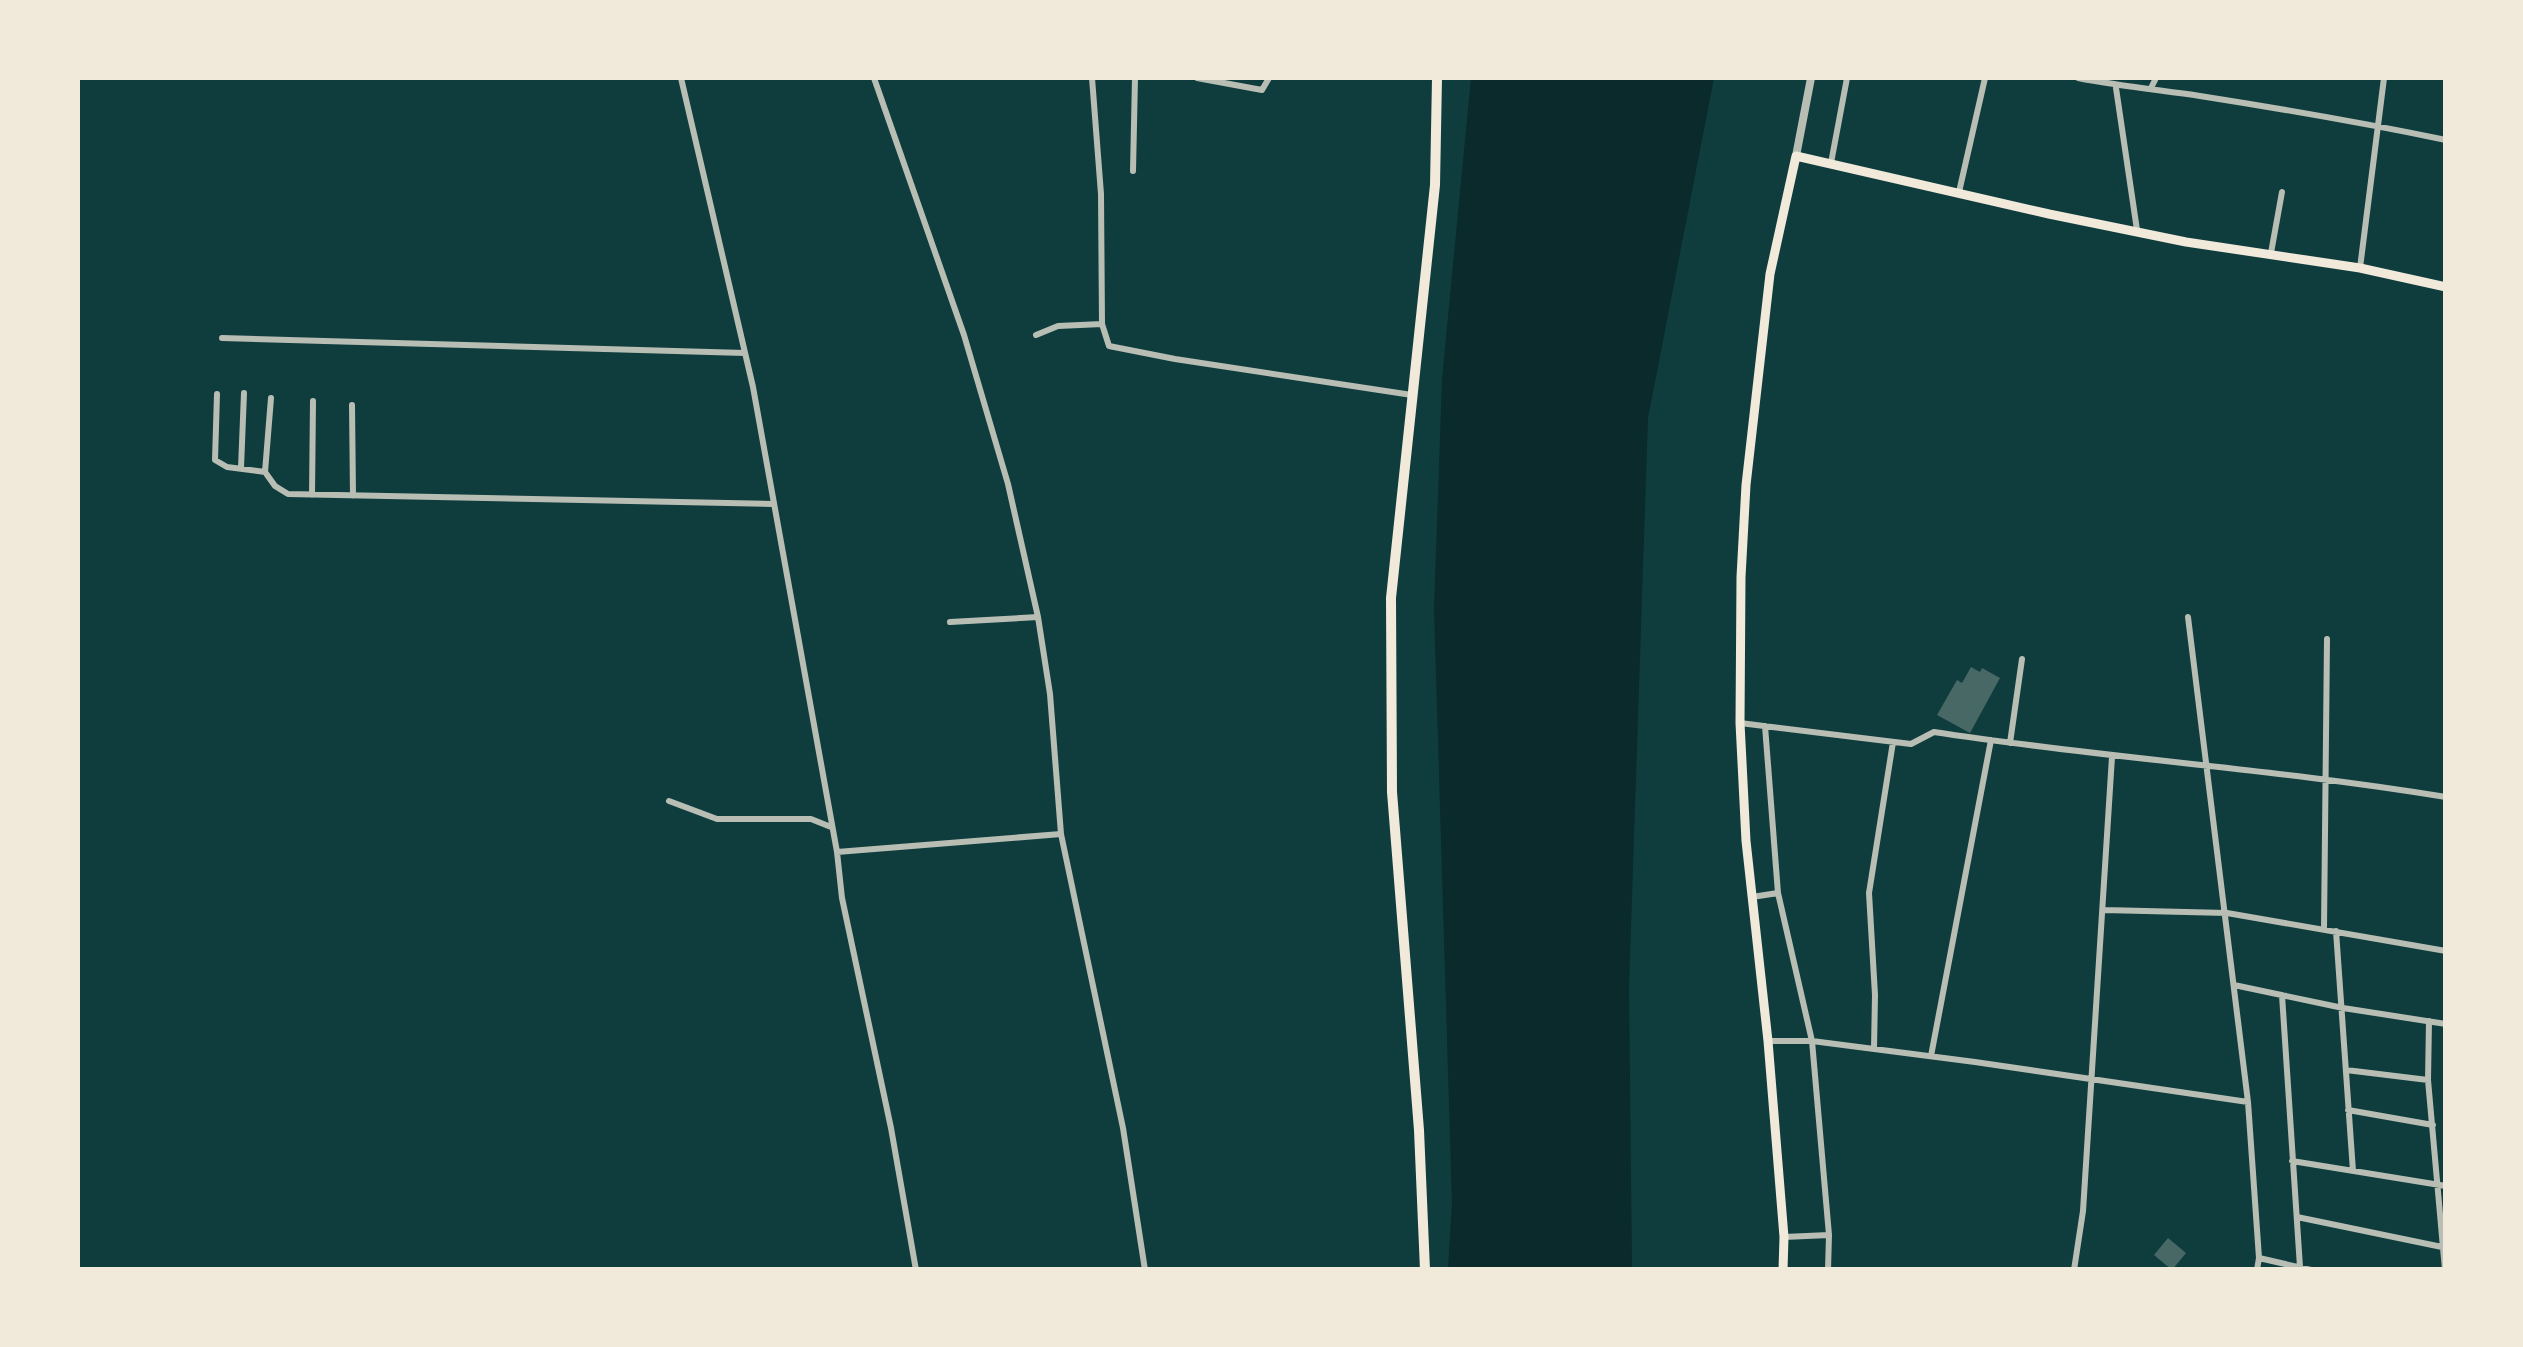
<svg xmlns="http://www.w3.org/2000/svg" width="2523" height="1347" font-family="Poppins,sans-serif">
  <rect width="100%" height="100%" fill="#0f3d3e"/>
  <path fill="#0a2a2b" d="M1471,78H1714L1648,418L1629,987L1632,1269H1448L1452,1204L1434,609L1442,379Z"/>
  <path fill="#486865" d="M1971,667L1980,672L1982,668L2000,678L1970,733L1937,715L1957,680L1962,683Z
    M2168,1238L2186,1253L2172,1270L2154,1255Z"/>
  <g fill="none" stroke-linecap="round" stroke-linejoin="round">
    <path stroke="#b8beb3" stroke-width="6" d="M681,78L753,387L837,852
      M874,78L964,335L1008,484L1038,617L1050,694L1061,834L1123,1128L1145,1270
      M1092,78L1101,194L1102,324L1109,346L1175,359L1412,395
      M1197,78L1262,90L1269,78
      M2078,78C2119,86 2159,90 2200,96C2283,109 2364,123 2446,140
      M2116,88L2137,230
      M2151,88L2156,78
      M1831,163L1847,78
      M1133,171L1135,78
      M1959,192L1985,78
      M2271,253L2282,192
      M2360,268L2384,78
      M1036,335L1058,326L1102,324
      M222,338L745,353
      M217,394L215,460L227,467L265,472L275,486L288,494L774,504
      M352,405L353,496
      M241,468L244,393
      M265,472L271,398
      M312,495L313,401
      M2188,617L2248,1102L2259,1258L2257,1270
      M950,622L1038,617
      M1740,723L1911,744L1934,732C2104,758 2276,769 2446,797
      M1765,726L1778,893L1812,1041L1829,1235L1828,1270
      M2010,743L2022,659
      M669,801L717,819H811L831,827
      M1752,897L1778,893
      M2104,910L2227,913L2446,951
      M2324,929L2327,639
      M2336,931L2353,1171
      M2234,985L2343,1008L2446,1024
      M2282,995L2300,1267
      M2429,1021L2428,1080L2445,1270
      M1768,1041H1812L1975,1062L2248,1102
      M1874,1049L1875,995L1869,893L1893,742
      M1931,1056L1991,740
      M2346,1070L2428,1080
      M2348,1110L2433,1125
      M2292,1161L2446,1186
      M2297,1217L2442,1247
      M1784,1237L1829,1235
      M2259,1258L2311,1270
      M916,1270L891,1128L842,898L837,852L1061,834
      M2074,1270L2083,1211L2112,757"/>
    <path stroke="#b8beb3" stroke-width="8" d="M1796,156L1811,78"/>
    <path stroke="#f1e9da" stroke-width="9" d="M1783,1270L1784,1237L1768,1041L1746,841L1740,723L1741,577L1746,485L1770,274L1796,156L2049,214L2186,242L2360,268L2446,287"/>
    <path stroke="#f1e9da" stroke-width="10" d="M1425,1270L1419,1130L1392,792L1391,598L1435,185L1437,78"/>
  </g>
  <rect width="2523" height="1347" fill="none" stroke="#f1e9da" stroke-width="160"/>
</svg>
